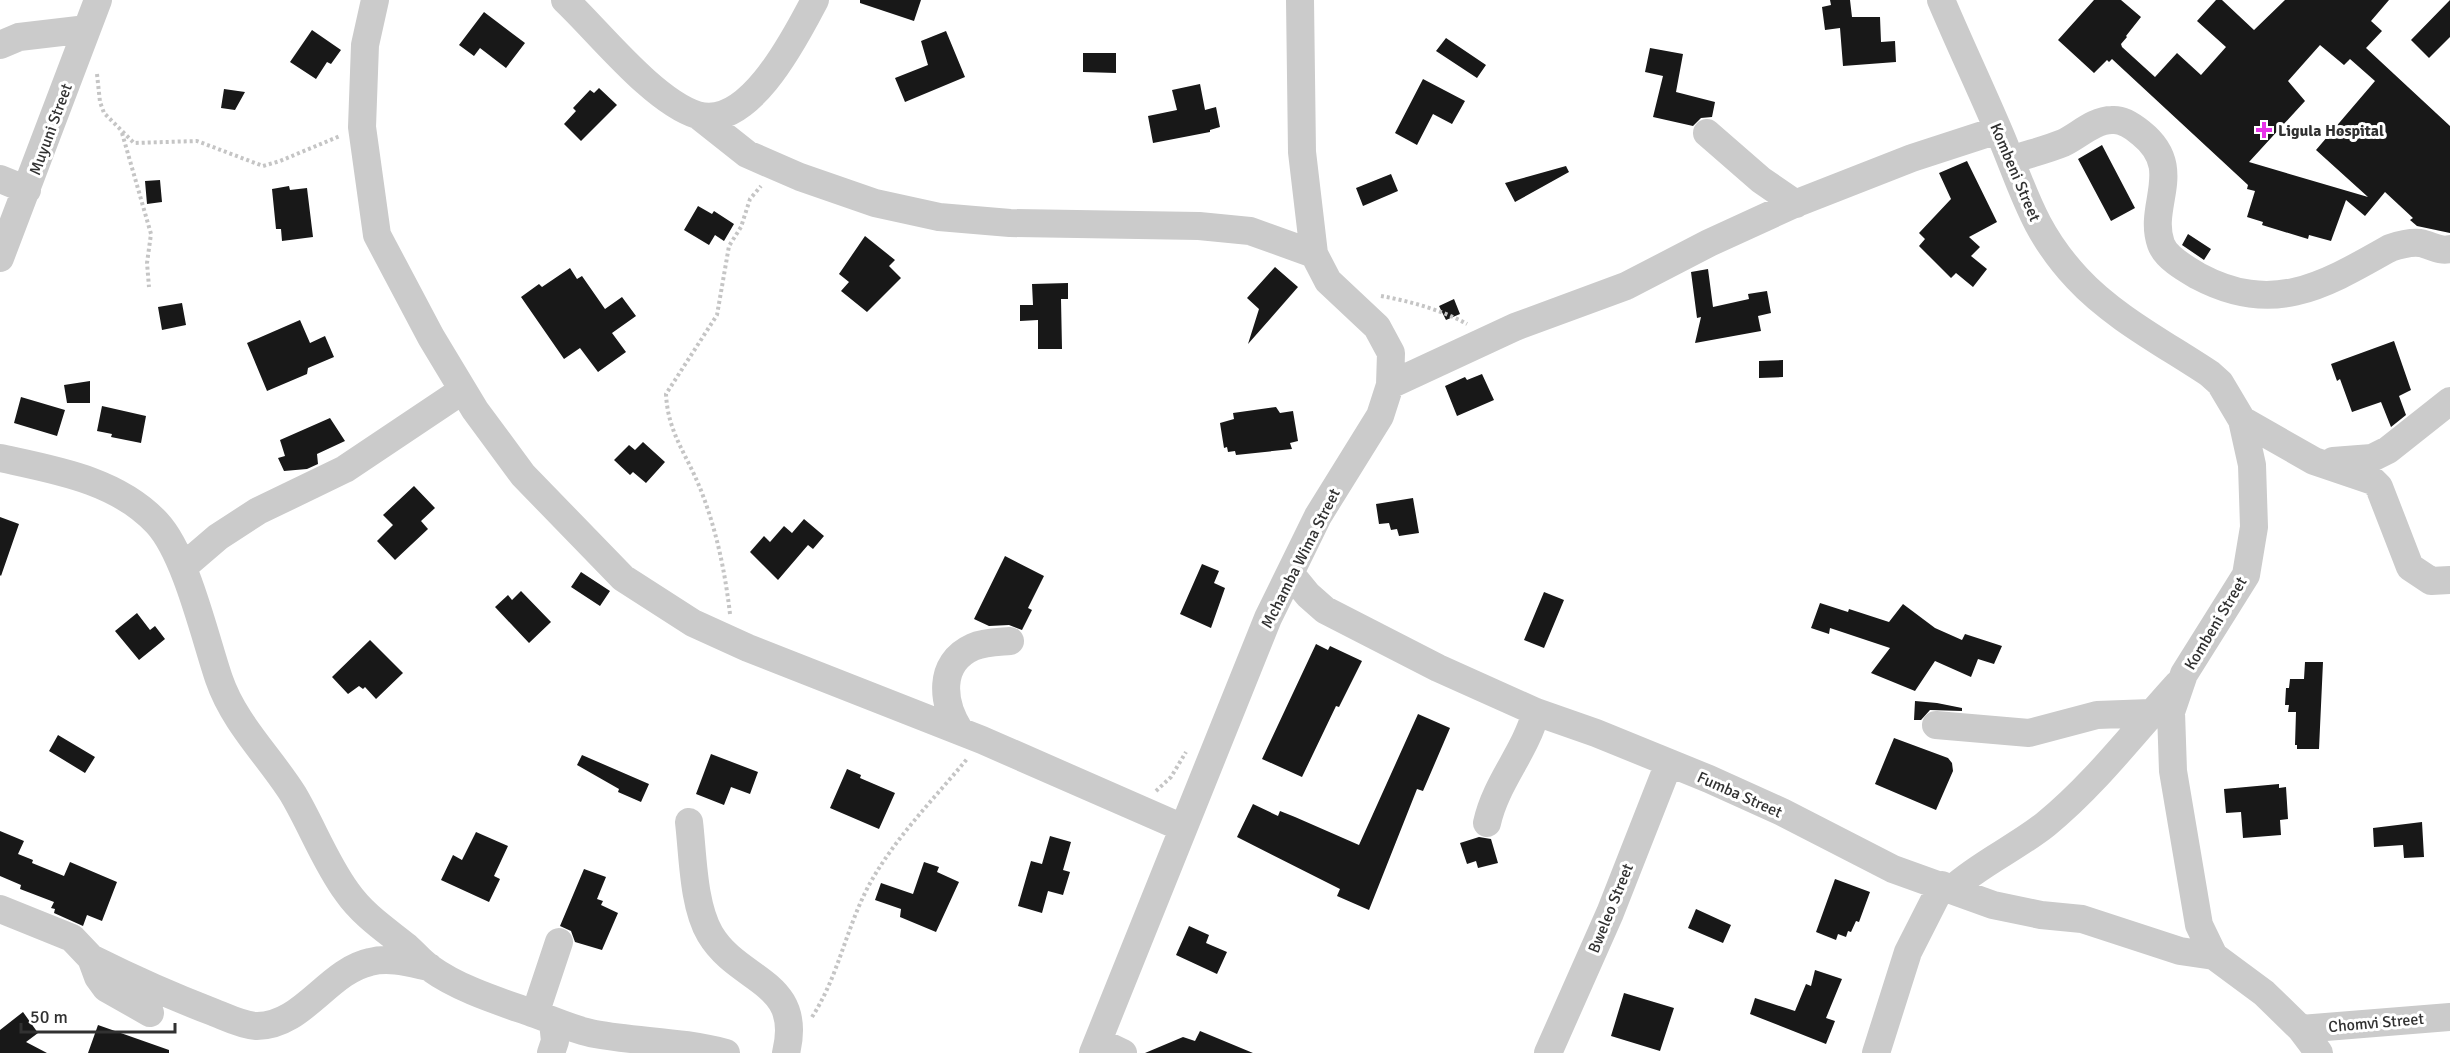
<svg xmlns="http://www.w3.org/2000/svg" width="2450" height="1053" font-family="Signika,sans-serif">
  <rect width="100%" height="100%" fill="#fff"/>
  <path fill="#181818" fill-rule="evenodd" d="M860,0H921L914,21L860,3Z
    M1830,0H1850L1852,17H1880L1881,42L1895,41L1896,62L1843,66L1840,28L1825,30L1822,7L1831,5Z
    M2094,0H2121L2141,17L2126,36L2127,37L2121,44L2122,47L2155,77L2177,53L2201,75L2226,47L2197,21L2216,0H2222L2254,30L2285,0H2389L2371,21L2382,31L2366,48L2450,126V233L2417,226L2410,220L2413,218L2385,192L2365,216L2346,200L2331,241L2309,235L2308,239L2262,225L2263,222L2247,217L2255,191L2247,189L2248,185L2112,59L2109,62L2107,60L2094,73L2058,40ZM2320,45L2344,65L2350,59L2375,81L2316,150L2368,197L2249,162L2305,101L2288,81Z
    M2450,0V37L2429,58L2411,40Z
    M484,12L525,43L506,68L480,48L474,56L459,45Z
    M312,30L341,50L331,64L327,62L316,79L290,62Z
    M946,31L965,77L905,102L895,78L928,65L921,41Z
    M1446,38L1486,65L1477,78L1436,51Z
    M1650,48L1683,54L1676,92L1715,102L1712,117L1701,118L1693,126L1653,117L1663,76L1645,72Z
    M1083,53H1116V73L1083,72Z
    M1423,79L1465,101L1452,124L1433,114L1417,145L1395,133Z
    M1200,84L1205,110L1216,107L1220,127L1210,130V132L1153,143L1148,116L1177,110L1172,90Z
    M599,88L617,105L581,141L564,124L576,111L573,108L590,90L594,93Z
    M224,89L245,92L235,110L221,108Z
    M2102,145L2135,208L2111,221L2078,159Z
    M1967,161L1997,222L1969,237L1980,247L1971,256L1987,269L1973,287L1956,273L1951,278L1919,246L1925,239L1919,233L1951,199L1939,173Z
    M1566,166L1569,172L1515,202L1505,183Z
    M1391,174L1398,191L1363,206L1356,188Z
    M160,180L162,202L147,204L145,181Z
    M289,186L290,190L307,188L313,237L282,241L281,229H276L272,189Z
    M698,206L712,214L714,211L734,224L724,241L715,235L709,245L684,230Z
    M2188,234L2211,249L2204,260L2182,245Z
    M865,236L895,260L889,266L901,278L867,312L841,291L849,282L839,274Z
    M1275,267L1298,287L1248,344L1259,309L1247,298Z
    M570,268L577,279L582,276L605,309L622,297L636,316L612,333L626,352L598,372L580,348L564,359L521,297L539,284L542,287Z
    M1708,269L1713,307L1749,299L1748,294L1767,291L1771,313L1758,316L1761,331L1695,343L1701,317L1697,318L1691,272Z
    M1068,283V299H1061L1062,349H1038V320L1020,321V305H1033L1032,284Z
    M1454,299L1460,314L1446,320L1439,306Z
    M182,303L186,325L162,330L158,307Z
    M300,320L310,343L325,336L334,357L308,368L307,374L267,391L247,343Z
    M2394,341L2411,390L2399,396L2406,415L2391,427L2381,402L2352,412L2340,379L2337,381L2331,364Z
    M1783,360V377L1759,378V361Z
    M1482,374L1494,400L1457,416L1445,386L1465,377L1467,380Z
    M90,381V403H67L64,385Z
    M21,397L65,410L57,436L14,423Z
    M102,406L146,416L141,443L111,437L112,434L97,431Z
    M1276,407L1280,413L1293,411L1298,441L1290,443L1292,449L1236,455L1235,451L1228,452L1227,447L1224,448L1220,423L1234,419L1233,413Z
    M330,418L345,441L317,454L318,464L307,469L284,471L278,458L285,456L280,440Z
    M643,442L665,462L646,483L633,472L630,475L614,460L629,445L635,450Z
    M414,486L435,508L421,521L428,529L395,560L377,541L393,525L383,515Z
    M1413,498L1419,533L1399,536L1397,529L1391,530L1389,523L1379,524L1376,504Z
    M0,517L19,524L1,576L0,575Z
    M804,519L824,536L813,549L808,545L778,580L750,552L764,536L770,542L784,526L792,533Z
    M1005,556L1044,576L1028,608L1032,610L1022,630L1009,625L989,626L974,619Z
    M1202,564L1219,571L1214,583L1225,588L1211,628L1180,614Z
    M581,572L610,591L600,606L571,587Z
    M521,591L551,622L529,643L495,607L508,595L512,600Z
    M1544,592L1564,600L1544,648L1524,640Z
    M1820,603L1848,612L1849,609L1889,622L1903,604L1935,628L1962,640L1965,634L2002,646L1994,664L1978,659L1971,677L1935,661L1915,691L1871,673L1890,648L1830,628L1829,634L1811,628Z
    M137,613L150,630L155,626L165,639L139,660L115,631Z
    M370,640L403,673L376,699L365,687L363,689L359,686L348,694L332,677Z
    M1316,644L1328,650L1330,646L1362,661L1339,707L1336,706L1302,777L1262,759Z
    M2305,662H2323L2319,749H2297V745H2295L2296,712H2288L2289,705H2285L2286,688H2289L2290,679H2304Z
    M1915,701L1937,703L1962,708V711L1930,710L1921,720H1914Z
    M1418,714L1450,728L1423,791L1417,789L1369,910L1337,896L1340,889L1237,837L1253,804L1278,816L1280,811L1295,817L1359,845Z
    M58,735L95,757L85,773L49,751Z
    M1894,738L1948,758L1952,763L1953,771L1936,810L1875,784Z
    M711,754L758,772L750,794L731,787L724,805L696,794Z
    M582,755L649,784L641,802L618,792L619,789L577,765Z
    M847,769L861,775L860,778L895,793L879,829L830,808Z
    M2279,784V788L2286,787L2288,819L2280,820L2281,835L2243,838L2241,812L2226,813L2224,789Z
    M2422,822L2424,857L2404,858L2403,845L2374,847L2373,828Z
    M0,831L24,841L18,854L33,860L32,863L64,876L70,862L117,882L102,921L87,915L83,926L54,913L55,909L51,908L54,902L20,889L21,885L0,876Z
    M476,832L508,846L494,876L500,879L489,902L441,880L453,855L462,860Z
    M1050,836L1071,842L1063,870L1070,872L1063,895L1048,891L1042,913L1018,906L1031,861L1042,864Z
    M1479,837L1491,839L1498,863L1478,868L1476,861L1467,864L1460,843Z
    M924,862L939,867L937,872L959,882L936,932L900,917L901,909L875,900L881,883L913,894Z
    M584,869L606,877L597,899L603,901L601,905L618,913L602,950L575,942L571,931L560,926Z
    M1835,879L1870,892L1859,922L1856,921L1851,932L1848,931L1846,937L1838,934L1836,940L1816,932Z
    M1696,909L1731,925L1723,943L1688,928Z
    M1189,926L1209,935L1206,943L1227,952L1217,974L1176,955Z
    M1815,970L1842,979L1826,1018L1835,1021L1826,1044L1750,1014L1755,998L1795,1011L1806,984L1811,986Z
    M1624,993L1674,1008L1660,1051L1611,1036Z
    M23,1012L38,1033L26,1042L47,1053H0V1030Z
    M98,1025L169,1050V1053H88Z
    M1200,1031L1253,1053H1145L1183,1037L1195,1041Z"/>
  <g fill="none" stroke-linecap="round" stroke-linejoin="round">
    <path stroke="#c5c5c5" stroke-width="4" stroke-dasharray="3 3" stroke-linecap="butt" d="M97,74L100,102L104,113L134,143L197,141L263,166L280,161L340,136
      M122,133L151,234L147,263L149,287
      M1381,296C1409,301 1442,310 1467,324
      M730,614C725,571 716,528 700,488C686,453 668,433 666,394L717,315L729,246L741,227L750,199L761,186
      M1156,791L1171,777L1186,752
      M812,1017C838,977 846,929 868,887C893,840 933,800 967,759"/>
    <path stroke="#cbcbcb" stroke-width="28" d="M375,0L365,45L362,127L377,235L431,337L475,410L523,475L623,578L693,623L748,648L982,740L1183,828
      M565,0C599,32 653,101 697,115C749,131 796,36 815,0
      M1941,0C1960,45 1981,89 2000,134C2024,191 2033,231 2077,278C2113,317 2165,344 2210,374L2220,383L2242,420L2252,465L2254,527L2246,575L2184,674L2171,712L2173,771L2199,925L2214,956L2264,993L2301,1029L2319,1053
      M0,45L19,37L87,29
      M699,116L747,154L800,177L875,203L939,217L1010,223L1199,226L1250,231L1314,254
      M1707,133L1761,180L1796,204
      M2011,160C2028,154 2046,150 2063,143C2078,136 2094,120 2112,120C2122,119 2134,127 2141,133C2186,169 2147,205 2161,244C2166,258 2186,269 2198,276C2273,316 2323,286 2390,248C2399,245 2411,242 2420,243C2431,245 2440,252 2450,249
      M0,179L27,190
      M0,258L98,0
      M1390,385L1515,327L1626,286L1709,243L1792,205L1912,158L1998,130
      M2242,420L2314,461L2373,481L2379,487L2410,567L2431,581L2450,580
      M0,458C55,470 117,480 157,523C186,554 205,638 219,679C234,723 269,756 293,794C312,826 325,862 347,892C363,915 386,930 407,947C415,954 421,962 430,968C459,989 498,1001 532,1013C553,1020 573,1030 595,1034C638,1042 682,1041 726,1053
      M2333,461L2372,458L2388,450L2450,401
      M183,567L218,537L258,511L345,469L463,390
      M1290,573L1308,595L1325,610L1438,668L1536,712L1596,733L1709,779L1782,812L1893,869L1993,905L2041,915L2082,919L2180,951L2214,956
      M1936,725L2029,733L2097,715L2151,713
      M960,731C942,703 937,663 973,647C984,642 999,642 1010,641
      M689,822C693,856 693,905 710,934C739,983 804,980 786,1053
      M1487,823C1496,782 1525,753 1536,712
      M1952,889C1981,863 2016,848 2046,824C2095,784 2135,731 2178,684
      M0,909L72,938L91,958L98,977L106,988L150,1013
      M91,958C131,978 171,996 213,1012C226,1017 241,1025 256,1026C302,1027 328,971 370,962C390,957 410,963 429,967
      M535,1014L559,942
      M2301,1029L2450,1017
      M1098,1041L1123,1053
      M551,1053L555,1041L553,1022
      M1093,1053L1268,618L1318,516L1380,416L1390,385L1391,353L1377,327L1328,281L1314,254L1302,152L1300,0
      M1548,1053L1610,913L1669,763
      M1876,1053L1908,952L1942,885"/>
  </g>
  <path fill="#e733e8" stroke="#fff" stroke-width="2" d="M2261 121h6v6h6v6h-6v6h-6v-6h-6v-6h6z"/>
  <g text-anchor="middle" stroke-width="6" stroke-linejoin="round" paint-order="stroke">
    <g font-size="16" fill="#313131" stroke="#fff">
      <text transform="translate(50 129) rotate(-70)" y="6">Muyuni Street</text>
      <text transform="translate(2016 172) rotate(67)" y="6">Kombeni Street</text>
      <text transform="translate(1300 558) rotate(-63)" y="6">Mchamba Wima Street</text>
      <text transform="translate(2215 623) rotate(-59)" y="6">Kombeni Street</text>
      <text transform="translate(1740 794) rotate(24)" y="6">Fumba Street</text>
      <text transform="translate(1610 908) rotate(-68)" y="6">Bweleo Street</text>
      <text transform="translate(2376 1022) rotate(-5)" y="6">Chomvi Street</text>
    </g>
    <g font-size="16" font-weight="bold" fill="#313131" stroke="#fff" text-anchor="start">
      <text x="2278" y="136">Ligula Hospital</text>
    </g>
  </g>
  <path d="M21 1023v9h154v-9" fill="none" stroke="#313131" stroke-width="3"/>
  <text x="30" y="1023" font-size="18" fill="#313131" stroke="#ffffff" stroke-width="4.5" paint-order="stroke">50 m</text>
</svg>
